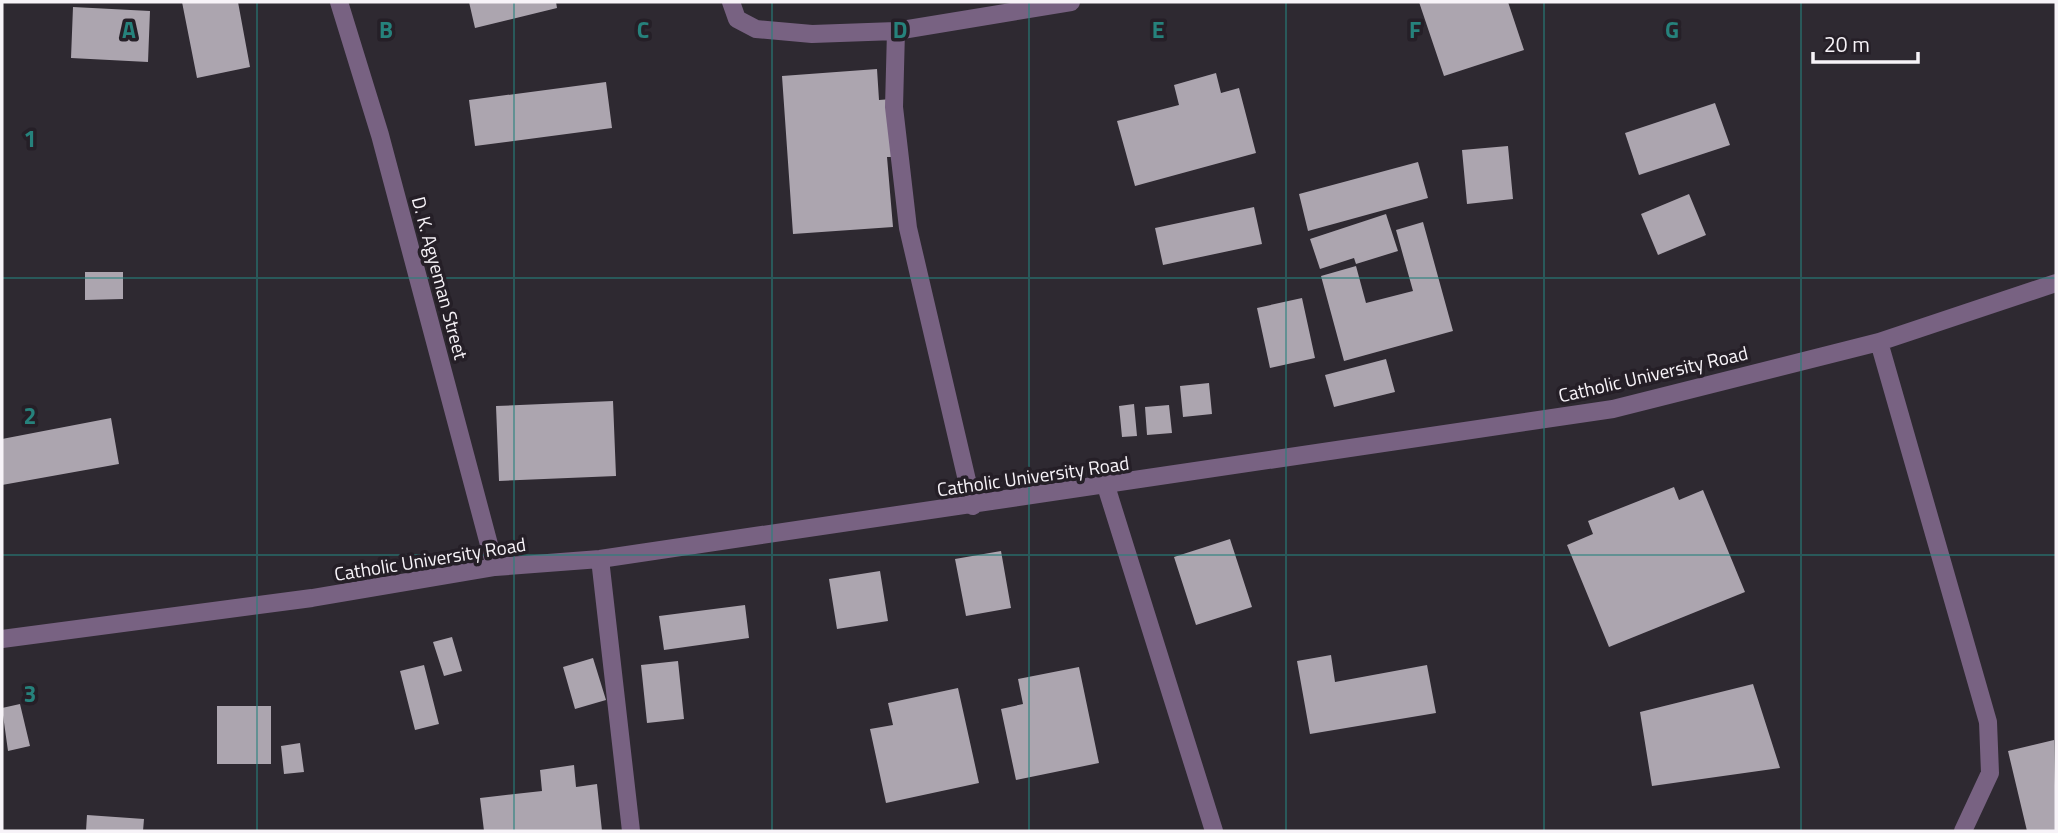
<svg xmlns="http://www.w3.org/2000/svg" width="2058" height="833" font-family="'Titillium Web',sans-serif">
  <rect width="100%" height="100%" fill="#2e2931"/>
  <path fill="#aca5af" d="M182,2H238L250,67L197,78Z
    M469,2H556L557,8L475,28Z
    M1419,2H1508L1524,50L1444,76Z
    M73,7L150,11L148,62L71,58Z
    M877,69L879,100L892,99L897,157H887L893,227L793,234L782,76Z
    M1216,73L1221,93L1239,88L1256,153L1135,186L1117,121L1179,105L1174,85Z
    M606,82L612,128L475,146L469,100Z
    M1715,103L1730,145L1639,175L1625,133Z
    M1508,146L1513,199L1467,204L1462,150Z
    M1418,162L1428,198L1308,231L1299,194Z
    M1689,194L1706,235L1658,255L1641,214Z
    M1254,207L1262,244L1163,265L1155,228Z
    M1386,214L1398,251L1356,264L1354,258L1320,269L1310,239Z
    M1423,222L1453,331L1344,361L1321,276L1356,266L1366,303L1413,291L1396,230Z
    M85,272H123V299L85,300Z
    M1302,298L1315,358L1270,368L1257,308Z
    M1386,359L1395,392L1334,407L1325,375Z
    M1209,383L1212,414L1183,417L1180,386Z
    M613,401L616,476L499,481L496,406Z
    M1134,404L1137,436L1122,437L1119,406Z
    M1169,405L1172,433L1147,435L1145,407Z
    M111,418L119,464L2,485V439Z
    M1674,487L1679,500L1703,490L1745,592L1609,647L1567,545L1593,534L1588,521Z
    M1230,539L1252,607L1196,625L1174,557Z
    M1001,551L1011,608L966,616L955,559Z
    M880,571L888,621L837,629L829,579Z
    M745,605L749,638L664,650L659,616Z
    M452,637L462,671L444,676L433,642Z
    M1331,655L1335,682L1427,665L1436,713L1310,734L1297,661Z
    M593,658L606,700L575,709L563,667Z
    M678,661L684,719L647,723L641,665Z
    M424,665L439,724L415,730L400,671Z
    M1079,667L1099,763L1016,780L1001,709L1023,704L1018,679Z
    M1753,684L1780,768L1652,786L1640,712Z
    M958,688L979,783L886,803L870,729L893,725L888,703Z
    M20,704L30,746L8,751L2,708Z
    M217,706H271V764H217Z
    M2054,740L2056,831H2027L2008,751Z
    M300,743L304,772L284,774L281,746Z
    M574,765L576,787L597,784L602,831H484L480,798L542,791L540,770Z
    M87,815L144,819L143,831H86Z"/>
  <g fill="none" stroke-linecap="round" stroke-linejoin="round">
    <path stroke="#786282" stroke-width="18" d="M339,2L380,135L495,567
      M731,2L737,19L756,29L812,34L896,31L1071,2
      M896,31L894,107L908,228L973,506
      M1879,342L1988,722L1990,773L1963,831
      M1106,486L1214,831
      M600,559L631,831
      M2,639L312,598L495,567L600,559L1613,409L1879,342L2056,283"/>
  </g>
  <path fill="none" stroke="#26827c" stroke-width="2" stroke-opacity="0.55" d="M257,2V831M514,2V831M772,2V831M1029,2V831M1286,2V831M1544,2V831M1801,2V831M2,278H2056M2,555H2056"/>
  <g text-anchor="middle" stroke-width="7" stroke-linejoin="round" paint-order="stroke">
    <g font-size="19" fill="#f7f3f8" stroke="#251f27">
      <text transform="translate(440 278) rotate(75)" y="7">D. K. Agyeman Street</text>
      <text transform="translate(1653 374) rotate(-13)" y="7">Catholic University Road</text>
      <text transform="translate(1033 476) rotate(-8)" y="7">Catholic University Road</text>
      <text transform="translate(430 559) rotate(-9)" y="7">Catholic University Road</text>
    </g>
  </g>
  <g font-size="23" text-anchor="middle" font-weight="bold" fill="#26827c" stroke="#251f27" stroke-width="7" stroke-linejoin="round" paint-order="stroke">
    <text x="129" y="38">A</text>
    <text x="386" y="38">B</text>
    <text x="643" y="38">C</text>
    <text x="900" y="38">D</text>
    <text x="1158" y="38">E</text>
    <text x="1415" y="38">F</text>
    <text x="1672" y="38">G</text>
    <text x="30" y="147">1</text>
    <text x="30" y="424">2</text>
    <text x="30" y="702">3</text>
  </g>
  <rect width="2058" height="833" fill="none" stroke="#f7f3f8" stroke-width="7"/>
  <path d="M1813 52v10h105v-10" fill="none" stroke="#f7f3f8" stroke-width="3.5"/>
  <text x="1824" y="52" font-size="21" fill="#f7f3f8" stroke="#251f27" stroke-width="5" paint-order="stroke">20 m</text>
</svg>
